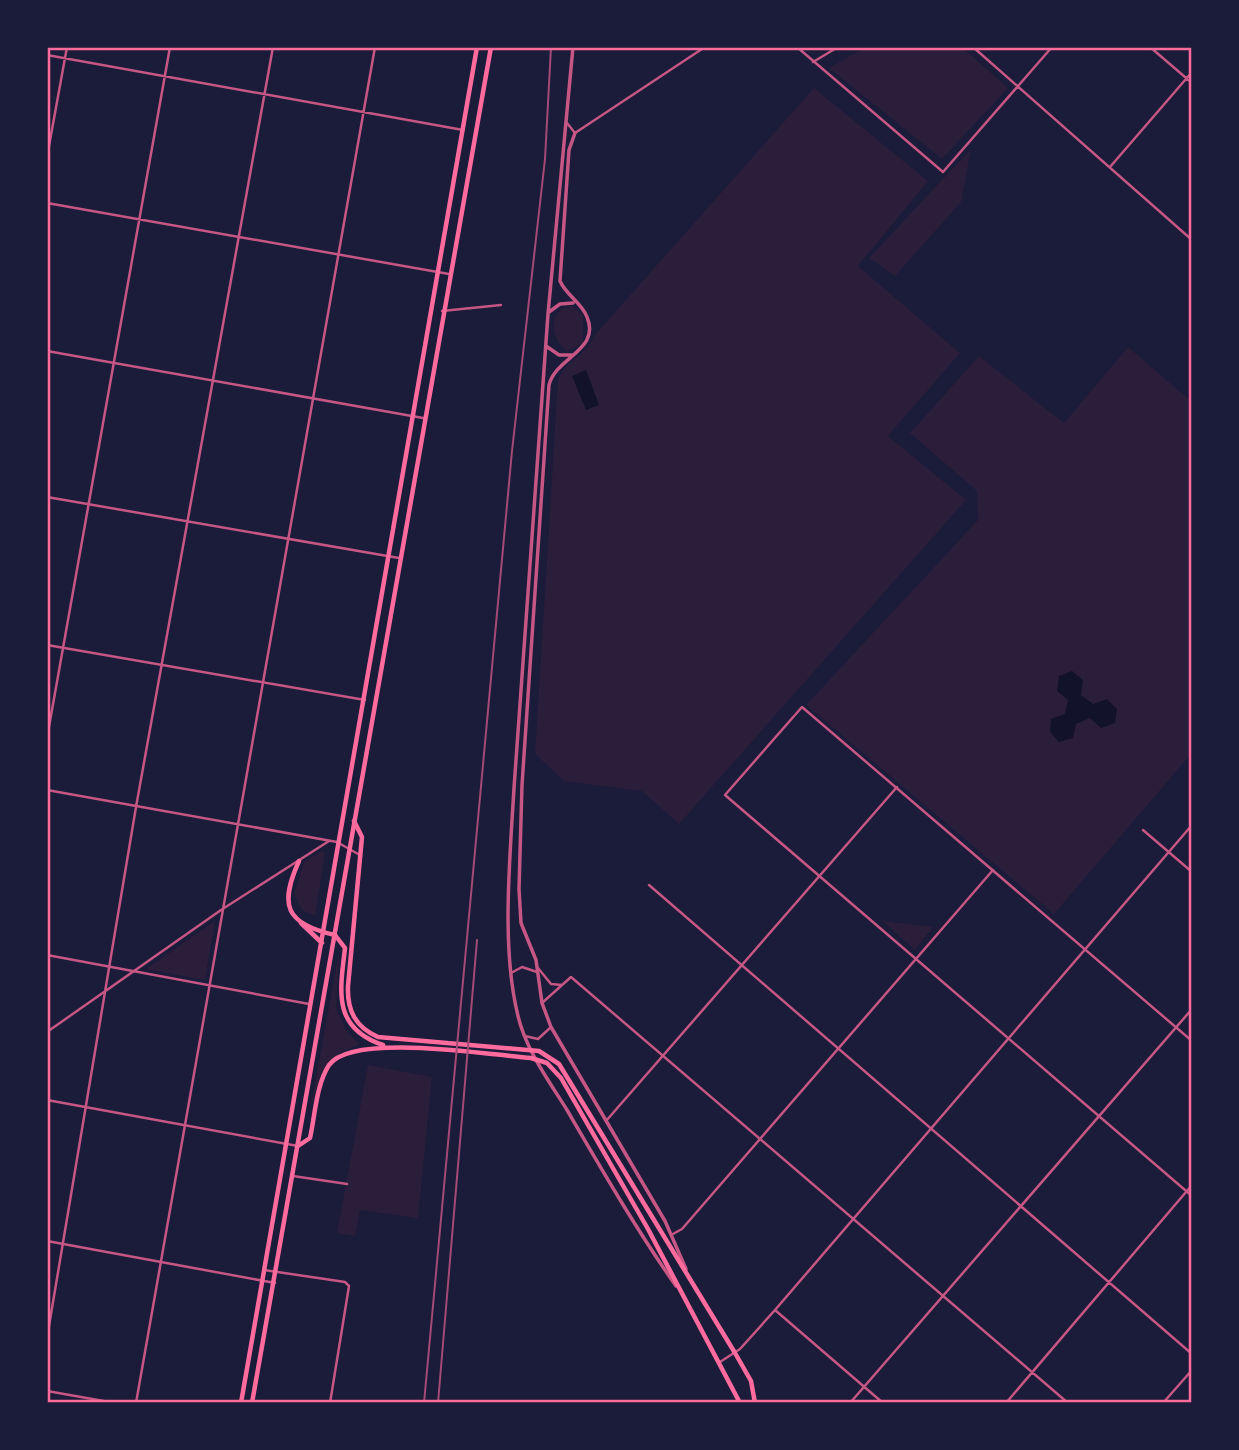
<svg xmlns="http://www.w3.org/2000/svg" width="1239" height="1450" font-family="'PT Sans',sans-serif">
  <rect width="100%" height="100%" fill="#1b1b3a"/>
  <path fill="#2a1e3b" d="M866,47H962L1008,88L942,159L829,68Z
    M814,88L928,181L858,266L960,353L888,436L966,500L679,824L642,791L564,781L535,754L558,380C566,360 584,358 594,336Z
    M971,149L961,202L895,276L869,258Z
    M572,306L583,315V343L567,351C550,340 547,308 572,306Z
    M1128,347L1192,402V753L1054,914L806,705L978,520L977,491L910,433L979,356L1064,423Z
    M322,851L325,853L315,916L302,910L294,894L304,862Z
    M215,921L205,980L146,969Z
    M882,921L933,927L915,950Z
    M339,952L336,1008L346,1030L359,1044C316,1065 324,1069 310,1111Z
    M368,1065L432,1077L418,1218L360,1210L355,1236L337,1233Z"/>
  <path fill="#12122b" d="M586,370L599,405L586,410L572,376Z
    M1072,671L1083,680L1081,695L1093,704L1107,699L1117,709L1115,723L1101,728L1090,718L1076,724L1073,738L1059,742L1050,732L1051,719L1065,714L1068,700L1057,691L1059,676Z"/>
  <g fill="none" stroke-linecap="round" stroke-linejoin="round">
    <path stroke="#c65784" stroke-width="2.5" d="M797,47L943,172L1052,47
      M973,47L1192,240
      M1150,47L1192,83
      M47,55L463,130
      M813,62L838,47
      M567,123L575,133L705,47
      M47,157L67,47
      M1110,167L1192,72
      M47,203L449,274
      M442,311L501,305
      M47,351L423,418
      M47,497L399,558
      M47,645L365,700
      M47,738L170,47
      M47,790L337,842L358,854
      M1143,830L1192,872
      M649,885L1192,1354
      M47,955L309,1004
      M538,968L551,984L562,985
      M511,973L522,967L537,972
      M542,1003L571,977L1068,1403
      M47,1032L221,910L329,841
      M525,1036L538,1039L550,1028
      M1192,1041L802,707L725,795L1192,1196
      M47,1100L298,1146
      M606,1121L897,787
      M293,1176L347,1184
      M671,1235L682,1229L993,870
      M47,1241L275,1283
      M264,1270L345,1282L349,1286L330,1403
      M775,1310L883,1403
      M47,1338L136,807L273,47
      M720,1362L740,1349L775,1310L1192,825
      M47,1391L115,1403
      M136,1403L375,47
      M850,1403L1192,1009
      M1006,1403L1192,1185
      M1163,1403L1192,1370"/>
    <path stroke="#c65784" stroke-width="3.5" d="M573,47L548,314L514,788C510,859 501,947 518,1016C526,1050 549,1081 567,1110C602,1170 636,1229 676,1286
      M575,133L569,150L560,281C566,295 582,303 587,317C601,350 556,357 549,385L522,785L519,889L521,923L536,960L542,1003L551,1027L665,1221L686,1269
      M549,312L560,304L573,303
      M546,346L559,355H572"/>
    <path stroke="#ff6b9d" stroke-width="4.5" d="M354,821L362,837L348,986C347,1010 355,1027 378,1037L539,1051L559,1064L735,1353L751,1381L755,1403
      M335,935L345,948C340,991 332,1028 383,1045
      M298,1146L310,1138C315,1116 316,1085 329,1065C352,1032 491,1055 531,1058L547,1063L561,1078L648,1229L740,1403"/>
    <path stroke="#ff6b9d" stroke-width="4.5" d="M299,861C279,905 285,924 335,935
      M301,923L322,943
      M241,1403L477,47
      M252,1403L491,47"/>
    <path stroke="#a44b75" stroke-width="2" d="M424,1403L512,451L545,159L551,47
      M438,1403L477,940"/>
  </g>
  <rect width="1239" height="1450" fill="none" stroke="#1b1b3a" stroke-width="98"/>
  <rect x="49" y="49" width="1141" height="1352" fill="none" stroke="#ff6b9d" stroke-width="2.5"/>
</svg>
